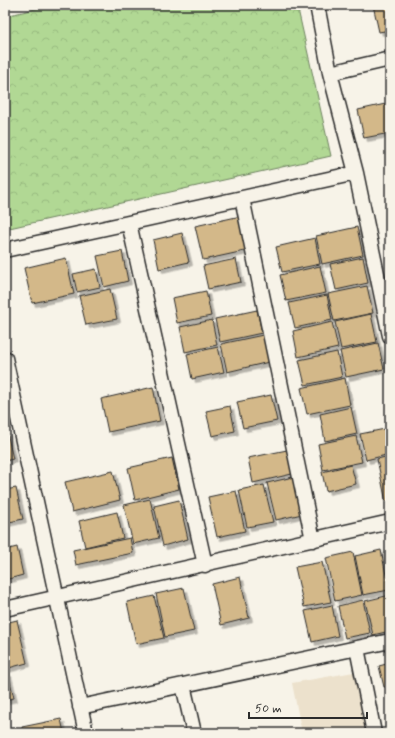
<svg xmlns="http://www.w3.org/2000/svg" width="395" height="738" font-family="Mynerve,sans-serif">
  <defs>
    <pattern id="park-crowns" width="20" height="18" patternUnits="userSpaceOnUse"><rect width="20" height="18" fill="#b1d894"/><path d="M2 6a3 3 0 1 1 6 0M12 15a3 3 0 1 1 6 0" fill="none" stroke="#98ba80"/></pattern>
    <filter id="shadow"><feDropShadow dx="3.5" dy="3.5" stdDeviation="0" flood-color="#0004"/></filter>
  </defs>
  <rect width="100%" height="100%" fill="#f7f3e8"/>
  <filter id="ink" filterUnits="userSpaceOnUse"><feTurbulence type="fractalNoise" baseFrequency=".025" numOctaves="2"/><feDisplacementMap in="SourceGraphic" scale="8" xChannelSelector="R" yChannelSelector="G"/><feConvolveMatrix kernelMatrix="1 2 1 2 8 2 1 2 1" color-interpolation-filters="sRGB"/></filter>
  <g filter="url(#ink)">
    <path fill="#ece1cc" d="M354,672L366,733H302L292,683Z"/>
    <path fill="url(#park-crowns)" stroke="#6e8260" d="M53,5H297L331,156L5,229V16Z"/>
    <path fill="#d3b889" stroke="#2b2b2b" filter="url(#shadow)" d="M373,5H390V30L379,32Z
      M390,103V133L364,138L358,110Z
      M241,216L249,250L203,260L195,226Z
      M357,227L363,255L322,264L316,236Z
      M182,233L189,262L159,269L153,240Z
      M315,238L320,264L282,272L276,247Z
      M122,251L128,281L104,287L97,256Z
      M363,257L368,283L336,290L330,264Z
      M66,258L74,294L32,303L24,268Z
      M236,259L241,282L208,289L203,266Z
      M320,266L326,293L286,301L280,275Z
      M96,269L100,287L77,292L73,274Z
      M367,286L373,313L334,321L328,294Z
      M110,289L117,319L86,325L79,296Z
      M206,291L211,316L177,323L172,298Z
      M327,295L332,320L295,328L289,303Z
      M257,310L262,333L220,342L215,319Z
      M371,314L377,342L341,349L335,322Z
      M212,320L217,345L185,352L180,327Z
      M332,322L338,348L298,357L293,331Z
      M263,335L269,362L227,372L221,344Z
      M378,343L384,369L346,377L340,351Z
      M218,347L224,372L192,379L187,354Z
      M337,352L342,377L305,385L299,360Z
      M345,378L350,405L307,414L301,388Z
      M153,387L160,421L108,432L101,399Z
      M271,395L277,421L243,428L237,402Z
      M230,406L235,431L212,436L206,411Z
      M351,407L357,434L325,441L320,414Z
      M390,428V454L366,460L360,434Z
      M5,432H7L13,459L5,461Z
      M356,436L362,462L323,470L318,444Z
      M287,450L292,474L253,483L248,458Z
      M390,456V501L386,502L377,459Z
      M172,458L179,489L135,500L128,468Z
      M351,465L356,484L326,491L322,472Z
      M113,471L120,500L72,512L65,482Z
      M293,477L302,514L276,520L267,483Z
      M264,485L273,522L247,527L239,490Z
      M16,488L23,519L5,523V490Z
      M236,491L245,531L217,537L208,497Z
      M150,499L159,538L133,544L124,505Z
      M179,500L188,539L163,546L154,506Z
      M117,512L123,538L85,547L79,521Z
      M130,538L133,553L76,565L73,550Z
      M17,547L23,575L5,580V550Z
      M381,550L389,590L363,595L355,556Z
      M353,552L362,595L335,601L326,558Z
      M322,562L331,602L304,607L295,567Z
      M240,577L249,618L221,625L212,584Z
      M184,588L194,631L165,637L156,594Z
      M390,595V631L373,635L365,601Z
      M154,596L164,638L136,644L127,602Z
      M363,600L370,633L345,638L338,606Z
      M332,605L338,636L312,642L305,611Z
      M17,620L27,663L5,669V623Z
      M390,663V686L384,687L379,666Z
      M8,673L14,698L5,700V674Z
      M61,719L64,733H23L22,727Z"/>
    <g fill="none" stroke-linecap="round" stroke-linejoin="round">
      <defs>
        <path id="minor" d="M317,5L330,73L356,173L390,336
          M330,73L390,59
          M242,198L313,540
          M129,223L205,565
          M5,250L356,173
          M5,358L86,733
          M5,609L390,522
          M357,648L374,733
          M183,685L194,733
          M80,707L390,641"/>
      </defs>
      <use href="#minor" stroke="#2b2b2b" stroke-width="17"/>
      <use href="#minor" stroke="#f7f3e8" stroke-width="14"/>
    </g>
  </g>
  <rect width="395" height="738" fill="none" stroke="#f7f3e8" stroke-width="20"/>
  <rect x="10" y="10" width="375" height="718" fill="none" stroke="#2b2b2b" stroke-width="1.5" filter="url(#ink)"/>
  <path d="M249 712v6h118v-6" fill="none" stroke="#2b2b2b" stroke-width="2"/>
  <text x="255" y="712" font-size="12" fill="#2b2b2b" stroke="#f7f3e8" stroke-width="3" paint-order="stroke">50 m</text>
</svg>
